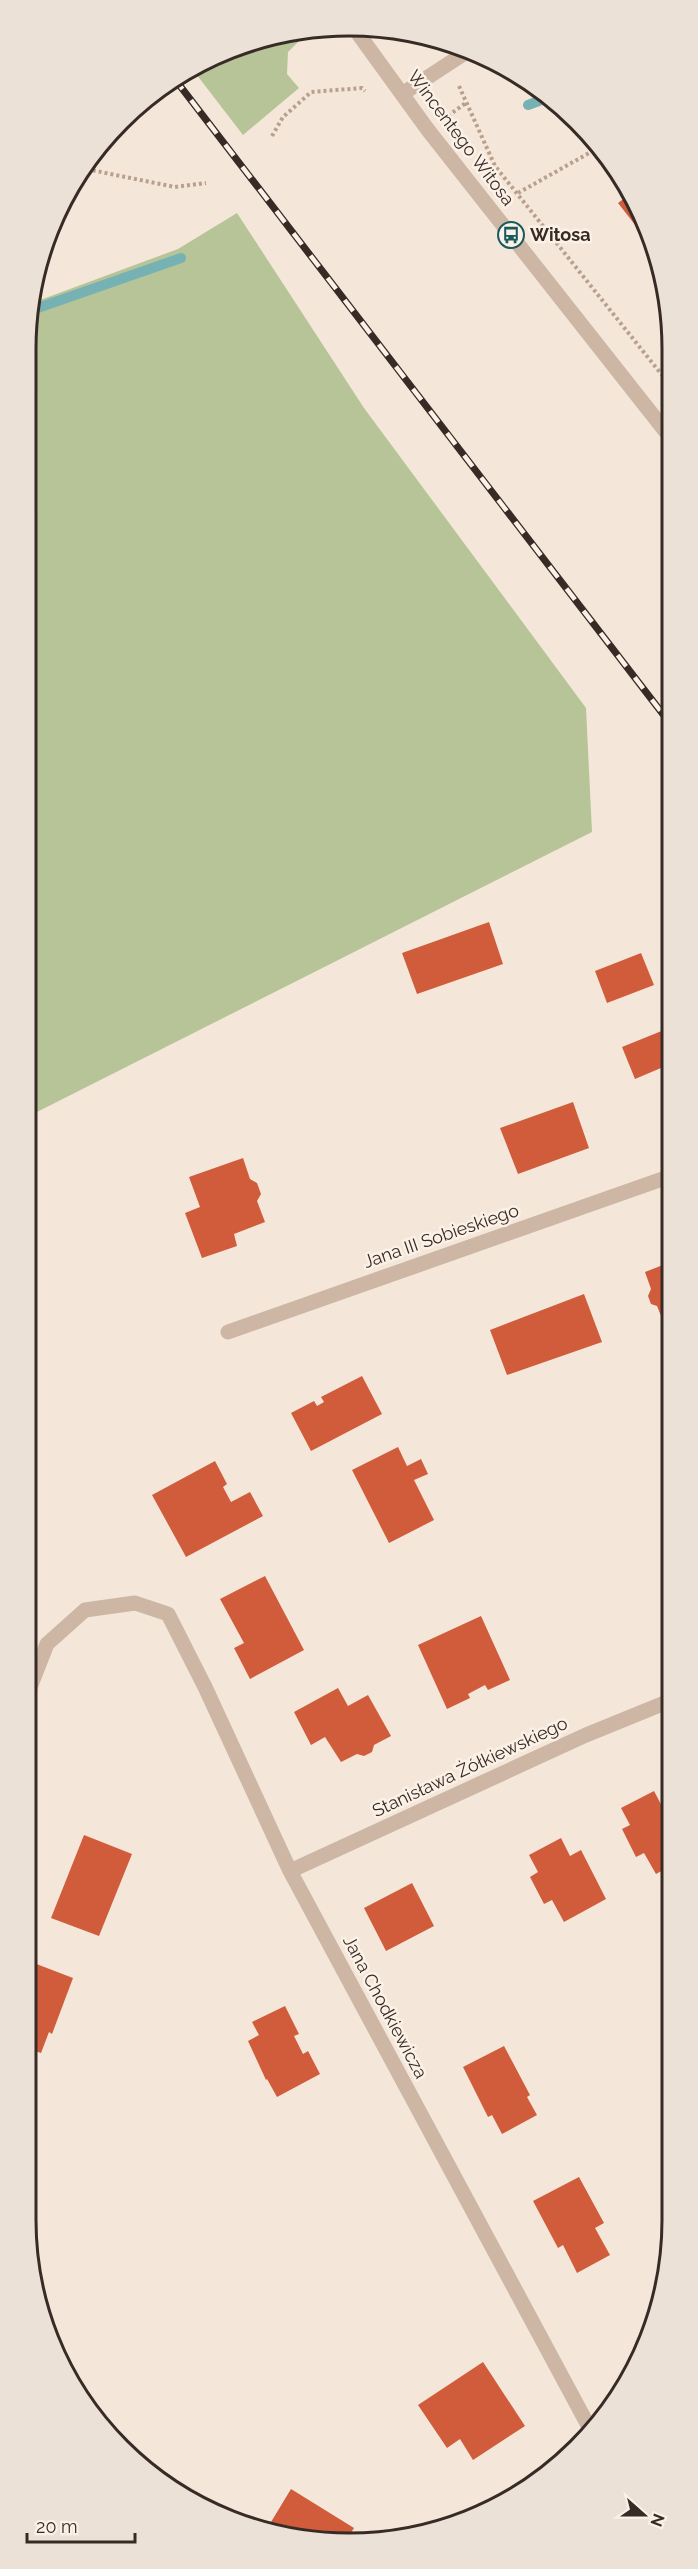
<svg xmlns="http://www.w3.org/2000/svg" width="698" height="2569" font-family="Raleway,sans-serif">
  <rect width="100%" height="100%" fill="#f4e7d9"/>
  <path fill="#b6c498" d="M286,32H299L303,37L288,52L287,74L299,88L243,135L193,70Z
    M237,213L364,408L586,708L592,832L29,1116L32,303L178,249Z"/>
  <g fill="none" stroke-linecap="round" stroke-linejoin="round">
    <path stroke="#76b2b3" stroke-width="10" d="M528,105L547,98
      M32,310L181,258"/>
  </g>
  <path fill="#d05c3b" d="M630,194L639,206L650,244L618,203Z
    M489,922L503,964L417,994L402,953Z
    M641,953L654,985L607,1003L595,971Z
    M669,1028L668,1065L635,1079L622,1047Z
    M573,1102L589,1148L518,1174L500,1128Z
    M243,1158L250,1179L257,1183L261,1194L257,1201L265,1222L234,1234L237,1246L202,1258L185,1213L200,1207L189,1177Z
    M668,1263V1313L661,1316L657,1306L651,1304L648,1296L651,1289L645,1272Z
    M584,1294L602,1342L507,1375L490,1330Z
    M362,1376L382,1414L311,1451L291,1413L314,1401L317,1406L324,1402L321,1397Z
    M398,1447L407,1466L421,1459L428,1474L414,1480L434,1520L389,1543L352,1470Z
    M215,1461L227,1484L223,1487L231,1502L250,1492L263,1516L186,1557L152,1495Z
    M265,1576L304,1650L250,1679L234,1648L244,1643L220,1599Z
    M481,1616L510,1680L488,1690L485,1685L468,1694L470,1698L447,1709L418,1645Z
    M338,1688L348,1706L368,1695L391,1736L374,1745L372,1752L364,1756L357,1754L341,1762L325,1737L311,1745L294,1712Z
    M654,1791L663,1808L667,1806V1868L656,1874L644,1853L636,1857L622,1829L630,1825L621,1808Z
    M84,1835L132,1854L99,1936L51,1918Z
    M561,1838L570,1856L581,1850L606,1899L564,1922L552,1900L544,1904L530,1877L538,1872L529,1855Z
    M412,1883L434,1926L386,1951L364,1908Z
    M26,1960L73,1978L52,2034L49,2032L41,2053L26,2048Z
    M285,2006L299,2034L294,2036L303,2054L308,2051L320,2074L277,2097L267,2079L266,2080L248,2041L259,2035L252,2022Z
    M504,2046L530,2095L527,2097L537,2115L502,2134L492,2115L488,2117L463,2067Z
    M579,2177L604,2223L595,2228L610,2255L577,2273L563,2245L558,2248L533,2201Z
    M483,2362L525,2426L473,2460L460,2439L447,2448L418,2405Z
    M291,2489L354,2528L346,2541L327,2543L268,2527Z"/>
  <g fill="none" stroke-linecap="round" stroke-linejoin="round">
    <path stroke="#b9a08e" stroke-width="4" stroke-dasharray="3 3" stroke-linecap="butt" d="M459,86L495,166L670,385
      M448,116L467,102
      M272,136L283,117L311,92L362,88L365,91
      M81,168L175,187L206,183
      M518,193L598,148"/>
    <path stroke="#cdb6a4" stroke-width="15" d="M402,94L468,51
      M228,1332L668,1177
      M27,1695L47,1644L85,1610L135,1603L168,1614L205,1687L290,1871L589,2427
      M290,1871L586,1735L667,1702"/>
    <path stroke="#cdb6a4" stroke-width="15" d="M357,32L428,130L670,437"/>
    <defs>
      <path id="rail" d="M174,78L669,722"/>
    </defs>
    <use href="#rail" stroke="#382b26" stroke-width="7"/>
    <use href="#rail" stroke="#fbf1e6" stroke-width="4.5" stroke-dasharray="14" stroke-linecap="butt"/>
  </g>
  <defs>
    <symbol id="bus-ring" viewBox="-11 -11 22 22"><circle r="9.5" fill="#fbf1e6" stroke="#185a5d" stroke-width="1.5"/><path d="M-5-6H5V4H4V6H2V4H-2V6H-4V4H-5ZM-3.5-4V0h7V-4ZM-3.5 1.2v1.5H-2V1.2ZM2 1.2v1.5H3.5V1.2Z" fill="#185a5d"/></symbol>
  </defs>
  <g fill-rule="evenodd">
    <use href="#bus-ring" x="496" y="220" width="30" height="30"/>
  </g>
  <g text-anchor="middle" stroke-width="5" stroke-linejoin="round" paint-order="stroke">
    <g font-size="18" fill="#382b26" stroke="#fbf1e6">
      <text transform="translate(461 138) rotate(53)" y="6">Wincentego Witosa</text>
      <text transform="translate(441 1236) rotate(-19)" y="6">Jana III Sobieskiego</text>
      <text transform="translate(470 1767) rotate(-25)" y="6">Stanisława Żółkiewskiego</text>
      <text transform="translate(385 2007) rotate(62)" y="6">Jana Chodkiewicza</text>
    </g>
    <g font-size="18" font-weight="bold" fill="#382b26" stroke="#fbf1e6" text-anchor="start">
      <text x="530" y="241">Witosa</text>
    </g>
  </g>
  <path d="M0 0H698V2569H0ZM349 36H349A313 313 0 0 1 662 349V2220A313 313 0 0 1 349 2533H349A313 313 0 0 1 36 2220V349A313 313 0 0 1 349 36Z" fill="#ebe1d7" fill-rule="evenodd"/>
  <path fill="none" stroke="#382b26" stroke-width="3" d="M349 36H349A313 313 0 0 1 662 349V2220A313 313 0 0 1 349 2533H349A313 313 0 0 1 36 2220V349A313 313 0 0 1 349 36Z"/>
  <g transform="translate(644 2515) rotate(111)" stroke="#fbf1e6" stroke-width="4.5" paint-order="stroke">
  <path d="M0-4.5L10 22L0 15L-10 22Z" fill="#382b26"/>
  <text y="-9" font-size="16" font-weight="bold" text-anchor="middle" fill="#382b26">N</text>
  </g>
  <path d="M27 2533v9h108v-9" fill="none" stroke="#382b26" stroke-width="3"/>
  <text x="36" y="2533" font-size="18" fill="#382b26" stroke="#fbf1e6" stroke-width="4.5" paint-order="stroke">20 m</text>
</svg>
